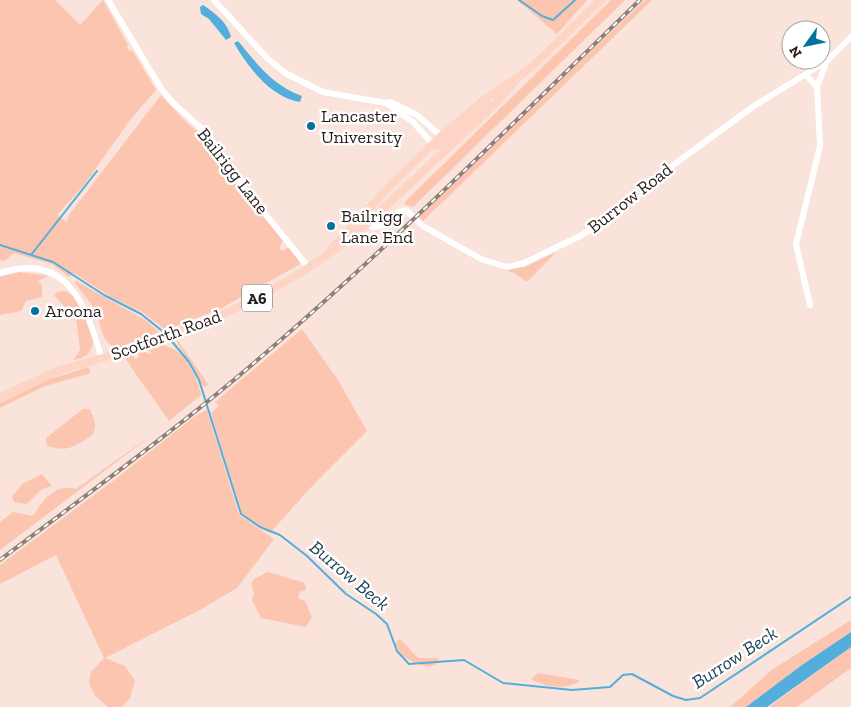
<svg xmlns="http://www.w3.org/2000/svg" width="851" height="707" font-family="'Zilla Slab',serif">
  <rect width="100%" height="100%" fill="#f9e3da"/>
  <path fill="#fcc5af" d="M0,0H55L80,25L103,0L128,45L127,47L129,51L132,50L156,90L130,120L84,185L57,215L67,222L69,215L161,95L186,122L206,139L234,181L284,239L279,248L282,251L287,248H292L300,264L222,308L166,330L142,312L111,297L74,273L69,277L52,264L14,253L4,261L0,260Z
    M517,0H587L557,34Z
    M611,0H625L413,207L404,204L406,201Z
    M645,0H652L422,222L418,216Z
    M556,252L527,282L514,273L505,270L525,267Z
    M20,272L48,276L38,281L42,285V297L26,301L21,311L0,315V277Z
    M76,281L145,320L159,332L117,348C99,342 102,322 94,309C89,300 81,292 75,283Z
    M65,291C87,301 112,355 73,360L80,350L76,319L54,295L57,292Z
    M302,329L338,380L367,431L313,485L270,533L245,516L241,512L211,413L219,406L215,402Z
    M176,338L208,384L204,388L177,342Z
    M165,342V346C185,349 197,377 201,395L169,421L124,357L132,354L135,359L139,357L136,353L143,351L149,354L152,353L146,349Z
    M88,367L91,373L45,386L0,408V403L47,380Z
    M83,409H90C92,414 96,422 95,428C94,435 90,437 85,440C69,449 66,451 47,446L46,438Z
    M207,410L239,515L274,539L237,588L200,610L105,658L125,666L135,681L130,698L122,707H108L95,696L89,683L91,672L104,658L56,555L0,584V565L117,478L195,416Z
    M156,432L0,550V522L13,512L33,516C43,500 55,483 76,489Z
    M42,474L52,486L42,489L27,504L14,502L12,497L22,484Z
    M268,572L305,583L306,590L300,592L298,598L305,601L312,617L306,627L261,618L252,600L254,593L251,584L254,579Z
    M851,620V632L802,665L746,707H730L773,669Z
    M400,639L418,658H439L436,664L428,667C414,663 401,658 395,643Z
    M851,647V668L797,707H769Z
    M538,673L580,680C568,691 544,687 531,679Z"/>
  <path fill="#53aedc" d="M203,5C215,13 228,23 231,37L226,40L209,19L201,14L200,7Z
    M238,41C257,64 273,86 302,96L300,102C270,97 248,67 234,43Z
    M851,632V647L767,707H746L802,665Z"/>
  <g fill="none" stroke-linecap="round" stroke-linejoin="round">
    <path stroke="#53aedc" stroke-width="2" d="M519,0L542,16L553,20L575,0
      M0,245L53,262L104,295L141,314L166,334
      M31,255L97,171
      M169,338L189,362L199,380L241,514L260,527L280,535L307,556L346,594L376,614L387,624L397,651L409,664L464,660L503,683L572,690L610,687L623,675L632,674L673,696L686,700L700,698L851,597"/>
    <path stroke="#fff" stroke-width="6" d="M108,0L162,90L173,103L208,134L236,178L309,268
      M214,0L267,58L285,73L323,92L386,103L413,122L433,144
      M806,75L817,87
      M387,103L390,102L417,115L441,136
      M368,223L372,227C390,228 393,210 406,210L423,226L481,259L507,267L524,263L582,235L619,211L676,163L754,106L827,61L851,37
      M0,273C68,251 86,306 102,359
      M810,305L796,244L820,146L817,87L826,63"/>
    <path stroke="#fed4c4" stroke-width="8" d="M433,144L436,146L441,145L488,105
      M331,249L391,185L441,136L485,99L518,77L536,63L601,0
      M0,397L60,370L127,351L215,318L251,301L299,274L353,237L499,100L518,77"/>
    <defs>
      <path id="rail" d="M0,560C93,490 188,421 276,344C402,235 520,116 640,0"/>
    </defs>
    <use href="#rail" stroke="#8e7f79" stroke-width="4"/>
    <use href="#rail" stroke="#fff" stroke-width="2" stroke-dasharray="5.5" stroke-linecap="butt"/>
  </g>
  <g fill="#00729d" stroke="#fff" stroke-width="2">
    <circle cx="311" cy="126" r="5"/>
    <circle cx="331" cy="226" r="5"/>
    <circle cx="35" cy="311" r="5"/>
  </g>
  <g text-anchor="middle" stroke-width="5" stroke-linejoin="round" paint-order="stroke">
    <rect fill="#fff" stroke="#66615f" stroke-width="1" x="242" y="284.5" width="30" height="27" rx="4"/>
    <g font-size="16" font-weight="bold" fill="#251d1a">
      <text x="257" y="304">A6</text>
    </g>
    <g font-size="18" fill="#251d1a" stroke="#fff" text-anchor="start">
      <text x="321" y="122">Lancaster<tspan x="321" dy="21">University</tspan></text>
      <text x="341" y="222">Bailrigg<tspan x="341" dy="21">Lane End</tspan></text>
      <text x="45" y="317">Aroona</text>
    </g>
    <g font-size="18" fill="#251d1a" stroke="#fff">
      <text transform="translate(233 171) rotate(52)" y="6">Bailrigg Lane</text>
      <text transform="translate(630 198) rotate(-38)" y="6">Burrow Road</text>
      <text transform="translate(166 335) rotate(-20)" y="6">Scotforth Road</text>
    </g>
    <g font-size="19" font-style="italic" fill="#1c4357" stroke="#fff">
      <text transform="translate(350 575) rotate(40)" y="7">Burrow Beck</text>
      <text transform="translate(734 657) rotate(-33)" y="7">Burrow Beck</text>
    </g>
  </g>
  <g transform="translate(806 45) rotate(237)"><circle r="24" fill="#ffffff" stroke="#a8a5a3"/>
  <path d="M0-4L9 19L0 12L-9 19Z" fill="#00729d"/>
  <text y="-8" font-size="14" font-weight="bold" text-anchor="middle" fill="#251d1a">N</text>
  </g>
</svg>
